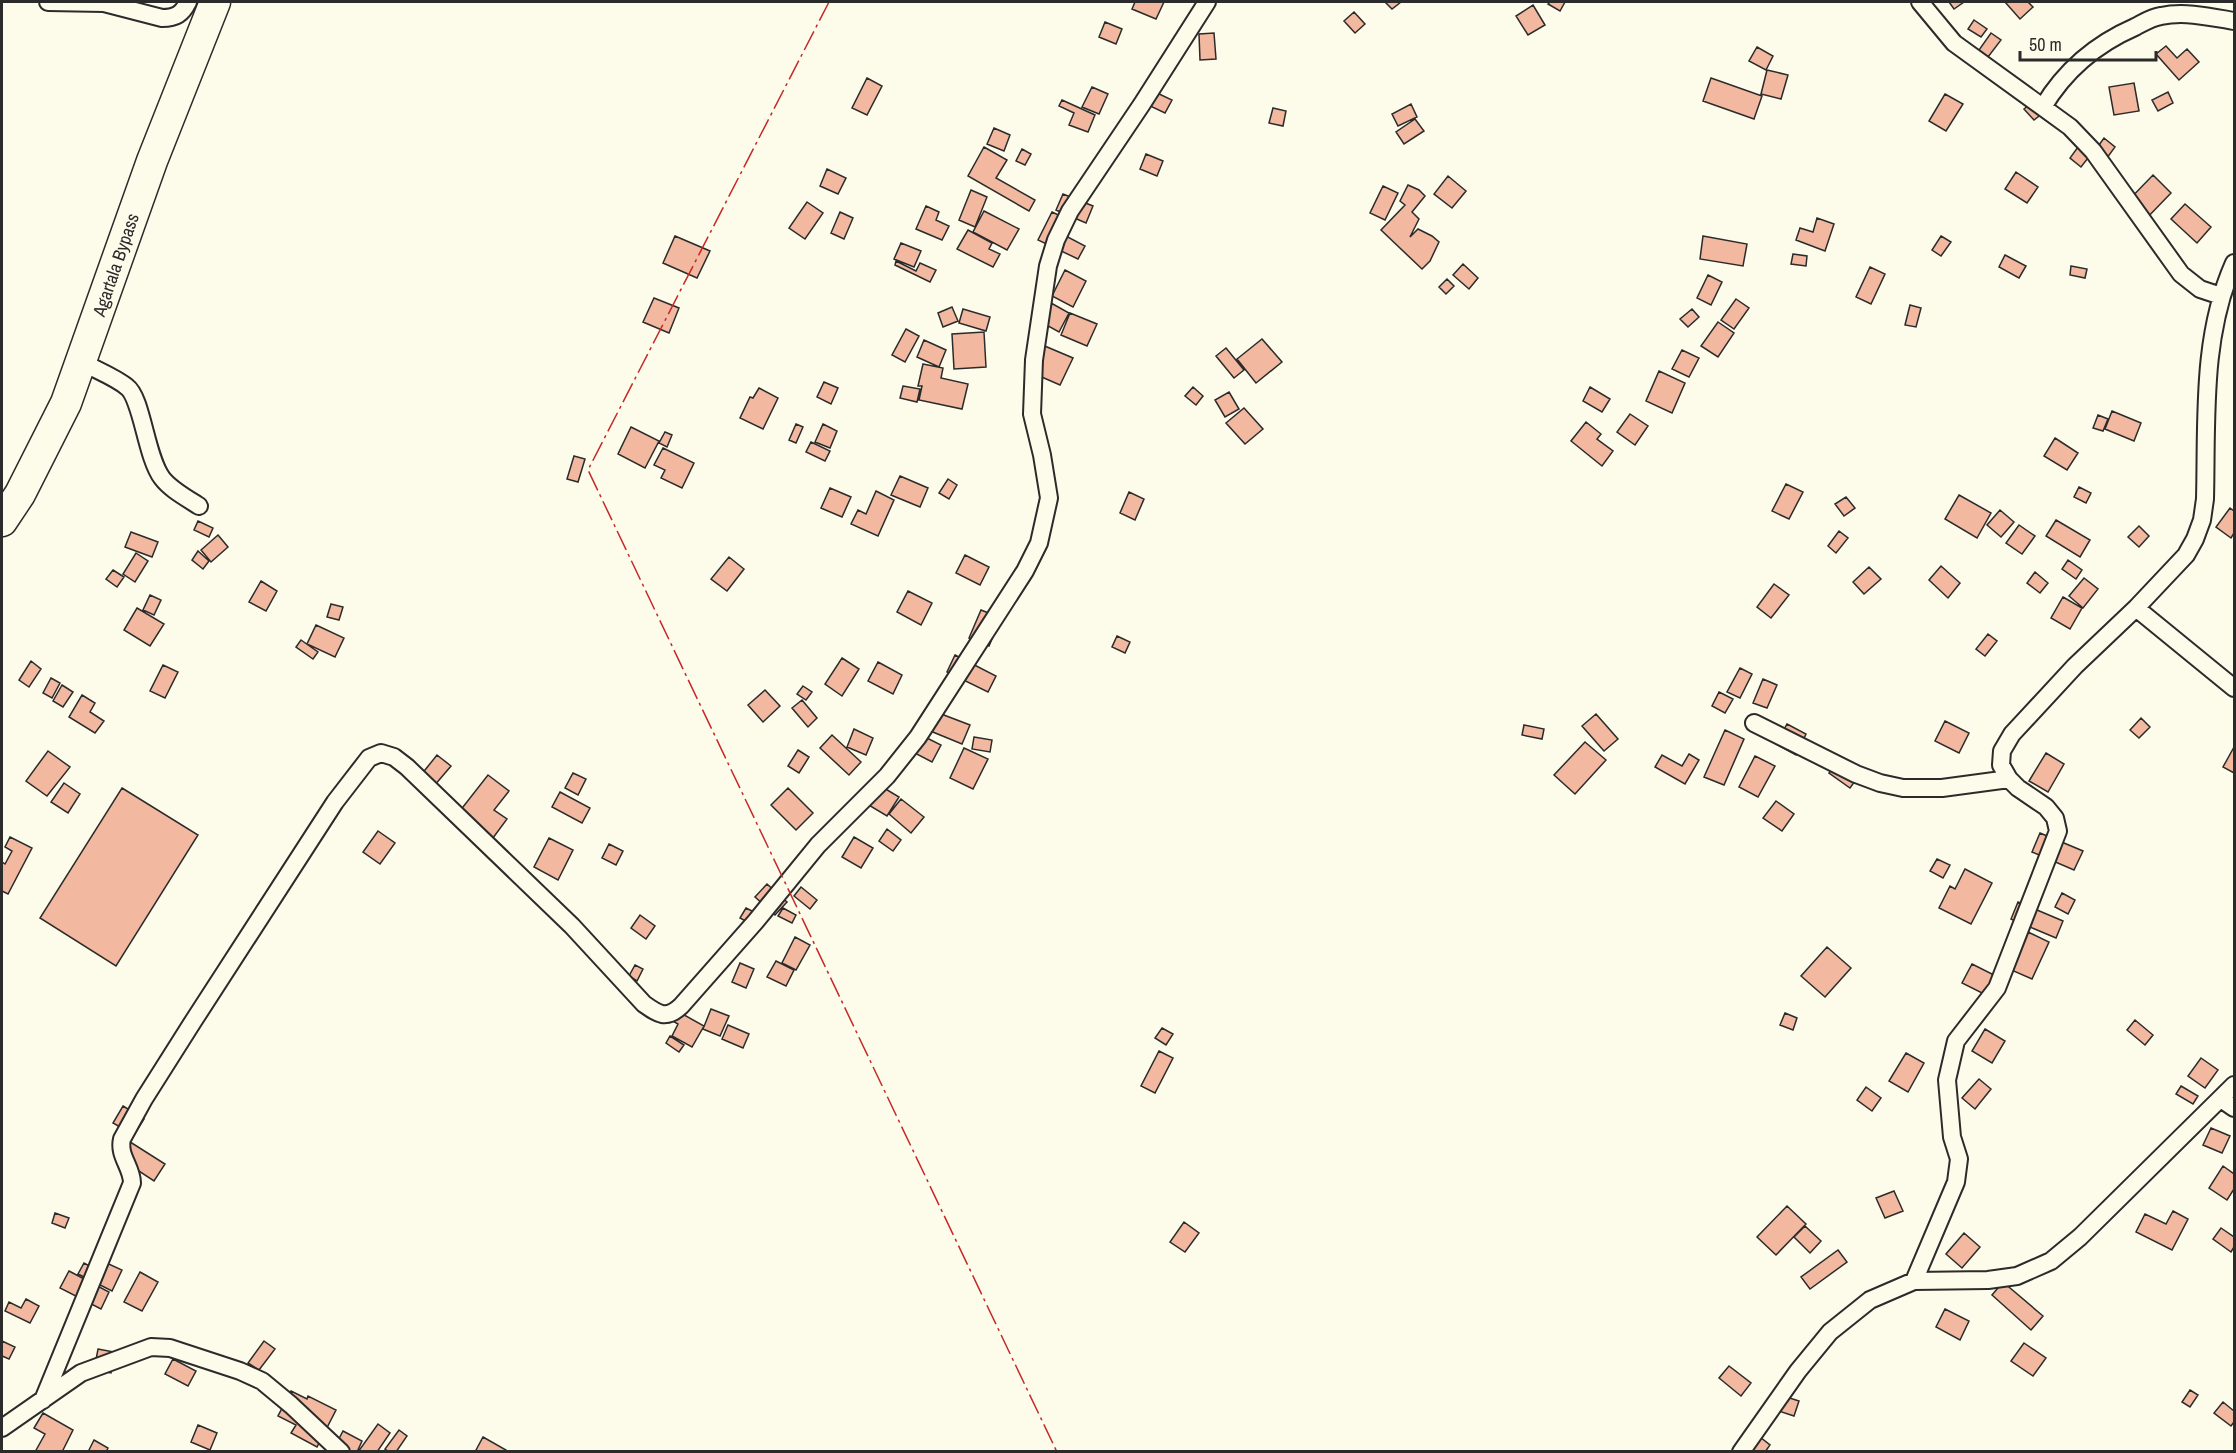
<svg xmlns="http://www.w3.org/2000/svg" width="2236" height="1453" font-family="'Archivo Narrow',sans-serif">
  <rect width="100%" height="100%" fill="#fdfbea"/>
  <path fill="#f2b8a0" stroke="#2b2b2b" stroke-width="1.5" d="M1135,2H1164L1156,19L1132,9Z
    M1385,2H1401L1392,9Z
    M1550,2H1565L1560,11L1548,4Z
    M1949,2H1964L1954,9Z
    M2005,2H2028L2033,7L2020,19Z
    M1533,5L1545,25L1528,35L1516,16Z
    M1354,12L1365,24L1355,33L1344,21Z
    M1974,20L1987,29L1981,37L1968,29Z
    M1105,22L1122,29L1116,44L1099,37Z
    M1214,33L1216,59L1200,60L1199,34Z
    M1991,33L2001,40L1988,57L1979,50Z
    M2166,46L2177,58L2187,49L2199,62L2179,80L2156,54Z
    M1757,47L1773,56L1766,70L1749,61Z
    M1767,70L1788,75L1781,99L1761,94Z
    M867,78L882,86L867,115L852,108Z
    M1711,78L1762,96L1754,119L1703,101Z
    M2134,83L2139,111L2114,115L2109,87Z
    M1092,87L1108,94L1099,114L1082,107Z
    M1155,92L1172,100L1165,113L1148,105Z
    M2168,92L2173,103L2158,111L2152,100Z
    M2044,93L2053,105L2034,120L2024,109Z
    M1945,94L1963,104L1946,131L1929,121Z
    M1062,100L1095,115L1088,132L1069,125L1074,113L1059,106Z
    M1411,104L1417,117L1398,126L1392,114Z
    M1273,108L1286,111L1283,126L1269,123Z
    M1415,119L1424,131L1404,144L1396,132Z
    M994,128L1010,135L1004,151L987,144Z
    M2086,136L2099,145L2104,138L2115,147L2107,158L2095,149L2081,167L2070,158Z
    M984,147L1007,160L996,178L1035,200L1029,211L968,176Z
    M1022,149L1031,154L1025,165L1016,161Z
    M1146,154L1163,161L1157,176L1140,169Z
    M827,169L846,178L838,194L820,186Z
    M2016,172L2038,187L2027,203L2005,189Z
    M2153,175L2171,193L2142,223L2124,205Z
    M1448,176L1466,191L1452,208L1434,194Z
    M1408,185L1419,190L1425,196L1412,212L1419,219L1410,237L1418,229L1432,236L1439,242L1430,261L1422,269L1381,230L1405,205L1400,201Z
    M1383,186L1398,193L1385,220L1370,213Z
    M971,190L987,197L975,227L959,220Z
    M1063,194L1093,206L1086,223L1056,210Z
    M807,202L823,213L805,239L789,228Z
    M2185,204L2211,227L2197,243L2171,219Z
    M926,206L939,212L936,220L949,226L942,240L916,229Z
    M984,211L1019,229L1007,250L973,232Z
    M840,212L853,218L844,239L831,233Z
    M1052,212L1069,220L1062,234L1085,246L1078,259L1038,240Z
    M1817,218L1834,224L1825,251L1796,240L1800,228L1813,232Z
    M968,230L992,243L989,249L1000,254L993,267L957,249Z
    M675,236L710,251L697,278L663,263Z
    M1703,236L1747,244L1743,266L1700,259Z
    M1941,236L1951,242L1941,256L1932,250Z
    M901,243L921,251L914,267L894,259Z
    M1793,254L1807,256L1806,266L1791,264Z
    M2005,255L2026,266L2019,278L1999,267Z
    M896,261L916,271L920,263L936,270L930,282L895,265Z
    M1463,264L1478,278L1469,289L1453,275Z
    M2071,266L2087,269L2085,278L2070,275Z
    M1870,267L1885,274L1871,304L1856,297Z
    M1065,270L1086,281L1073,307L1052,296Z
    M1708,275L1722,282L1711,305L1697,298Z
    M1447,279L1454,286L1446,294L1439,287Z
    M654,298L679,308L669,333L643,322Z
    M1736,299L1749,308L1734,329L1721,320Z
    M1051,303L1069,313L1059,332L1041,322Z
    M1910,305L1921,308L1916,327L1905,325Z
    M952,307L958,321L943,327L938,313Z
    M963,309L990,317L986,331L959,323Z
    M1692,309L1699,317L1688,327L1680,319Z
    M1070,313L1097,324L1087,346L1061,335Z
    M1718,322L1734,333L1718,357L1701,346Z
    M906,329L919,336L905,362L892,355Z
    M984,332L986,367L954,369L952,334Z
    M1262,339L1282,362L1256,383L1237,359Z
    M924,340L946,350L939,367L917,357Z
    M1040,344L1073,358L1060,385L1028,371Z
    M1226,348L1244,370L1234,378L1216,356Z
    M1682,350L1699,358L1689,377L1672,369Z
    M923,364L943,368L941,378L968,384L962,409L919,400L922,386H918Z
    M1659,371L1685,383L1672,413L1646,401Z
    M824,382L838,388L831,404L817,397Z
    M903,386L920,389L917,402L900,398Z
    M1193,387L1203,396L1196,405L1185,396Z
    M1590,387L1610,399L1602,412L1583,401Z
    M759,388L778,398L763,429L740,418L750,397L753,398Z
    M1229,392L1239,409L1225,417L1215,400Z
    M1244,408L1263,429L1245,444L1226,423Z
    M2112,411L2141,423L2134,441L2105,429Z
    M1630,414L1648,426L1635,445L1617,432Z
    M2098,415L2108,419L2103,431L2093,428Z
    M1586,422L1601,434L1597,439L1613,451L1602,466L1571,441Z
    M796,424L803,427L796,443L789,440Z
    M823,424L837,431L830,448L815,442Z
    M631,427L659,441L645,468L618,454Z
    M665,432L672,435L667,447L659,443Z
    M2055,438L2078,453L2067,470L2044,456Z
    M811,442L830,451L825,461L806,452Z
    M663,448L694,463L682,488L661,478L665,470L654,465Z
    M574,456L585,459L578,482L567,479Z
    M900,476L928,488L920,507L891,495Z
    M948,479L957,485L949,499L939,493Z
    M1786,484L1803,492L1789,519L1772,511Z
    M2079,487L2091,493L2086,503L2074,497Z
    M830,488L851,497L842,517L821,508Z
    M876,491L894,500L878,536L851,524L858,510L866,514Z
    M1129,492L1144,499L1135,520L1120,513Z
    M1959,495L1991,513L1977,538L1945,519Z
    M1846,497L1855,508L1844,516L1835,504Z
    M2230,508L2234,511V533L2231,538L2216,527Z
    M2000,510L2014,522L2001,537L1987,525Z
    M2056,520L2090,540L2080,557L2046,536Z
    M198,521L213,528L209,537L194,530Z
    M2019,525L2035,536L2022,554L2006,543Z
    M2139,526L2149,536L2139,547L2128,537Z
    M1839,531L1848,538L1836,553L1828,546Z
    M131,532L158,542L152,557L125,547Z
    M218,535L228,547L211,562L201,550Z
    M198,551L209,561L203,569L192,560Z
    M136,553L148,561L135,582L123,574Z
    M965,555L989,567L980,585L956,573Z
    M729,557L744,569L727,591L711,579Z
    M2068,560L2082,570L2076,579L2062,569Z
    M1941,566L1960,583L1948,598L1929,580Z
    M1869,567L1881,579L1864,594L1853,582Z
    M113,570L124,577L117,587L106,579Z
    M2035,572L2048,583L2040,593L2027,583Z
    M2084,578L2098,589L2083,608L2069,596Z
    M261,581L277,591L266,611L249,602Z
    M1774,584L1789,595L1771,618L1757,607Z
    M908,591L932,603L921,625L897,612Z
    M150,595L161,600L154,615L143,610Z
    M2063,597L2082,608L2070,629L2051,618Z
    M331,604L343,607L339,620L327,617Z
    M137,608L164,624L150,646L124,630Z
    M981,610L1001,618L989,646L969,638Z
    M316,625L344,638L335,657L307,644Z
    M1988,634L1997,641L1985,656L1976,649Z
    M1117,636L1130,642L1125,653L1112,647Z
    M301,640L318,652L313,659L296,647Z
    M955,655L996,676L988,692L947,672Z
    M842,658L859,669L842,696L825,684Z
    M31,661L41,669L29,687L19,680Z
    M878,662L902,675L893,694L868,681Z
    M163,665L178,672L165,698L150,691Z
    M1740,668L1752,674L1740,698L1727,692Z
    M51,678L60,683L52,698L43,693Z
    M1763,679L1777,685L1767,708L1753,703Z
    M62,685L73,692L63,707L53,701Z
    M803,686L812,692L806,700L797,694Z
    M765,690L780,706L763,722L748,705Z
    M1719,692L1733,699L1725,713L1712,706Z
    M82,695L95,703L90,712L104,721L95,733L69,717Z
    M802,700L817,718L808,727L792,708Z
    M936,712L970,725L962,744L928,730Z
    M1596,714L1618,739L1604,751L1582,726Z
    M2141,718L2150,727L2139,738L2130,730Z
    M1945,721L1969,733L1959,753L1935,741Z
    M1787,724L1806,734L1796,755L1776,744Z
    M1524,725L1544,729L1542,739L1522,735Z
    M854,729L873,738L866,755L847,747Z
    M1725,730L1744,739L1724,785L1704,777Z
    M915,732L941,745L932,762L907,749Z
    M832,735L861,762L849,775L820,748Z
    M974,737L992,740L990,752L972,749Z
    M1585,742L1606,760L1575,794L1554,775Z
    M2234,747V773L2223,767Z
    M964,748L988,759L973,789L950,778Z
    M798,750L809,757L799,773L788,766Z
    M48,751L70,767L47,796L26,781Z
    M2046,753L2064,764L2048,792L2029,781Z
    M1689,754L1699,760L1685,784L1655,767L1662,755L1682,766Z
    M437,755L451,766L434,786L421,775Z
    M1755,756L1775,766L1758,797L1739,787Z
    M1837,762L1858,777L1850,788L1829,773Z
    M573,773L586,779L578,795L565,788Z
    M488,775L509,791L494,810L507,819L490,842L452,821Z
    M64,783L80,794L68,813L51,802Z
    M879,785L899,797L887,816L867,804Z
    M122,788L198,835L116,966L40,918Z
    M788,788L813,813L796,830L771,805Z
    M560,792L590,808L582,823L552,807Z
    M901,799L924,817L911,833L889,814Z
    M1776,801L1794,814L1782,831L1763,818Z
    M887,829L901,840L893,851L879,841Z
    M378,831L395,843L380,864L363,852Z
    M2040,833L2083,851L2074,870L2032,852Z
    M10,837L32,848L8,894L2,891V862L5,864L12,851L5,847Z
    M854,837L873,848L861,868L842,857Z
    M549,838L573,850L558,880L534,867Z
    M609,844L623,851L616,865L602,858Z
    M1937,859L1950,865L1943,878L1930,871Z
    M1965,869L1992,883L1971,924L1939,908L1950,886L1955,889Z
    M767,884L787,902L775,915L755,897Z
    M801,887L817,900L810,909L794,896Z
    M2062,893L2075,900L2068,914L2055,907Z
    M2018,902L2063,921L2056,938L2011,919Z
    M746,908L762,916L756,927L740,918Z
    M783,908L796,915L792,923L778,916Z
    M640,915L655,926L646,939L631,928Z
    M2028,932L2049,942L2032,979L2009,969Z
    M795,937L810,945L796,970L782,963Z
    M1827,947L1851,968L1825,997L1801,976Z
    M776,961L794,970L786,986L767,977Z
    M740,963L754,969L746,988L732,982Z
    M1972,964L2004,980L1994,999L1962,983Z
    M635,965L643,969L637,981L629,976Z
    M711,1009L729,1016L720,1036L703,1029Z
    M677,1011L704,1026L692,1047L672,1036L678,1024L671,1020Z
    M1785,1013L1797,1018L1793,1030L1780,1025Z
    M2135,1020L2153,1035L2145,1045L2127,1030Z
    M728,1025L749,1034L743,1048L722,1039Z
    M1162,1028L1173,1034L1166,1045L1155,1038Z
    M1985,1029L2005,1041L1992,1063L1972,1051Z
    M670,1036L684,1045L679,1052L666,1043Z
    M1159,1051L1173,1058L1155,1093L1141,1086Z
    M1906,1053L1924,1063L1908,1092L1889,1081Z
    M2201,1058L2218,1070L2205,1088L2188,1076Z
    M1979,1079L1991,1089L1975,1109L1962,1098Z
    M2181,1086L2198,1096L2193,1104L2176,1094Z
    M1866,1087L1881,1098L1872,1111L1857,1100Z
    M123,1106L144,1119L134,1135L113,1123Z
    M2211,1128L2230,1136L2222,1153L2203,1145Z
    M127,1140L165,1164L154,1181L116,1156Z
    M2223,1166L2234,1174V1189L2227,1200L2209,1188Z
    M1894,1191L1903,1211L1885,1218L1876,1198Z
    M1787,1206L1806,1224L1776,1255L1757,1237Z
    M2173,1211L2188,1219L2172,1250L2136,1232L2145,1214L2166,1224Z
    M55,1213L69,1218L65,1228L52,1223Z
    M1184,1222L1199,1233L1185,1252L1170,1242Z
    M1805,1226L1821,1241L1810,1253L1794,1237Z
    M2221,1228L2234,1237V1247L2231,1252L2213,1239Z
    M1964,1233L1980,1247L1962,1268L1946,1254Z
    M1838,1250L1847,1262L1810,1289L1801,1277Z
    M100,1260L122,1270L112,1291L78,1274L84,1263L95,1269Z
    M69,1271L109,1292L101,1309L60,1288Z
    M140,1272L158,1282L142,1311L124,1302Z
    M2003,1282L2043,1316L2031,1330L1992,1295Z
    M26,1299L39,1306L30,1323L5,1311L9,1302L21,1308Z
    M1945,1309L1969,1321L1960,1340L1936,1327Z
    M2,1341L15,1347L9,1359L2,1356Z
    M264,1341L275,1349L259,1370L248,1363Z
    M2024,1343L2046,1358L2033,1376L2011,1361Z
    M98,1349L114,1352L111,1373L94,1370Z
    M173,1359L196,1371L188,1386L165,1374Z
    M1729,1366L1751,1383L1741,1396L1719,1378Z
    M2190,1390L2198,1395L2190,1407L2182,1402Z
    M291,1391L307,1399L308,1396L336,1410L317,1447L291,1433L296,1425L278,1416Z
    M1777,1394L1799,1401L1794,1416L1773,1409Z
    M2223,1402L2234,1411V1422L2231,1426L2214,1413Z
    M43,1413L73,1430L62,1452H35L45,1434L34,1428Z
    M378,1424L390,1433L377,1452H358Z
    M198,1425L217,1433L210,1450L191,1442Z
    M399,1430L407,1436L396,1452H389L385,1449Z
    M343,1431L362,1441L357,1452H332Z
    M1755,1433L1770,1445L1765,1452H1746Z
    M483,1437L506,1450L505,1452H475Z
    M94,1440L108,1448L106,1452H88Z"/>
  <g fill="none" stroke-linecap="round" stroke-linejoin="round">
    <defs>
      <path id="street" d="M48,2L104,3L162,18C176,18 182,14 188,2
        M1920,2L1954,43L2070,127L2093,151L2181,274L2200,289L2221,296
        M2043,107C2065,70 2096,44 2135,27C2143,23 2152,17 2161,16C2185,11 2211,17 2234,21
        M82,362C96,370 115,377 127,387C142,398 146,457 162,478C171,490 187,498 199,506
        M2136,608L2234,688
        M1754,723L1856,774L1880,783L1903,788H1942L2009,779
        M2221,1099L2234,1108
        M1914,1281L1956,1182L1959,1159L1952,1137L1947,1080L1956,1041L1997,988L2058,831L2055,818L2046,807L2018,788L2009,779L2001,765L2002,751L2012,734L2075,666L2136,608L2186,555L2195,539L2202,520L2205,499C2207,420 2201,337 2234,263
        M43,1400L132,1183C132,1167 118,1156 122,1139L144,1099L194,1020L335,802L369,758L381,753L394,757L407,767L572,926L644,1004C658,1014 666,1020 681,1006L756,921L818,845L887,776L918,737L1025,571L1039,543L1049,498L1042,455L1032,414L1034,360L1048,266L1056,240L1070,211L1142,104L1207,2
        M2,1428L81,1373L151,1347L170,1348L240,1371L262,1381L291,1405L341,1452
        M1741,1452L1798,1371L1830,1332L1870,1300L1914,1281L1988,1280L2017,1276L2051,1261L2080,1237L2234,1085"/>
      <path id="highway" d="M2,521L20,494L66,403L152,161L215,2"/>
    </defs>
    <use href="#street" stroke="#2b2b2b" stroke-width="20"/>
    <use href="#highway" stroke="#2b2b2b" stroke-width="33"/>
    <use href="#street" stroke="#fdfbea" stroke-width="16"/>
    <use href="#highway" stroke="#fdfbea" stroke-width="30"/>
    <path stroke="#c62828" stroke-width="1.5" stroke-dasharray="21 4.5 3 4.5" stroke-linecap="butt" d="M829,2L588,470L1057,1452"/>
  </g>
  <g text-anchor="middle" stroke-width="4.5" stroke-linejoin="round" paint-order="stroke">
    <g font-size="18" fill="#2b2b2b" stroke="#fdfbea">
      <text transform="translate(116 265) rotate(-71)" y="6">Agartala Bypass</text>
    </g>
  </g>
  <rect width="2236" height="1453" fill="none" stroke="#2b2b2b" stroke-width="6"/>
  <path d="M2020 51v9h136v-9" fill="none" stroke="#2b2b2b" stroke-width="3"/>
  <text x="2029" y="51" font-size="18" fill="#2b2b2b" stroke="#fdfbea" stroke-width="4.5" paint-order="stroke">50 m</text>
</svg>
